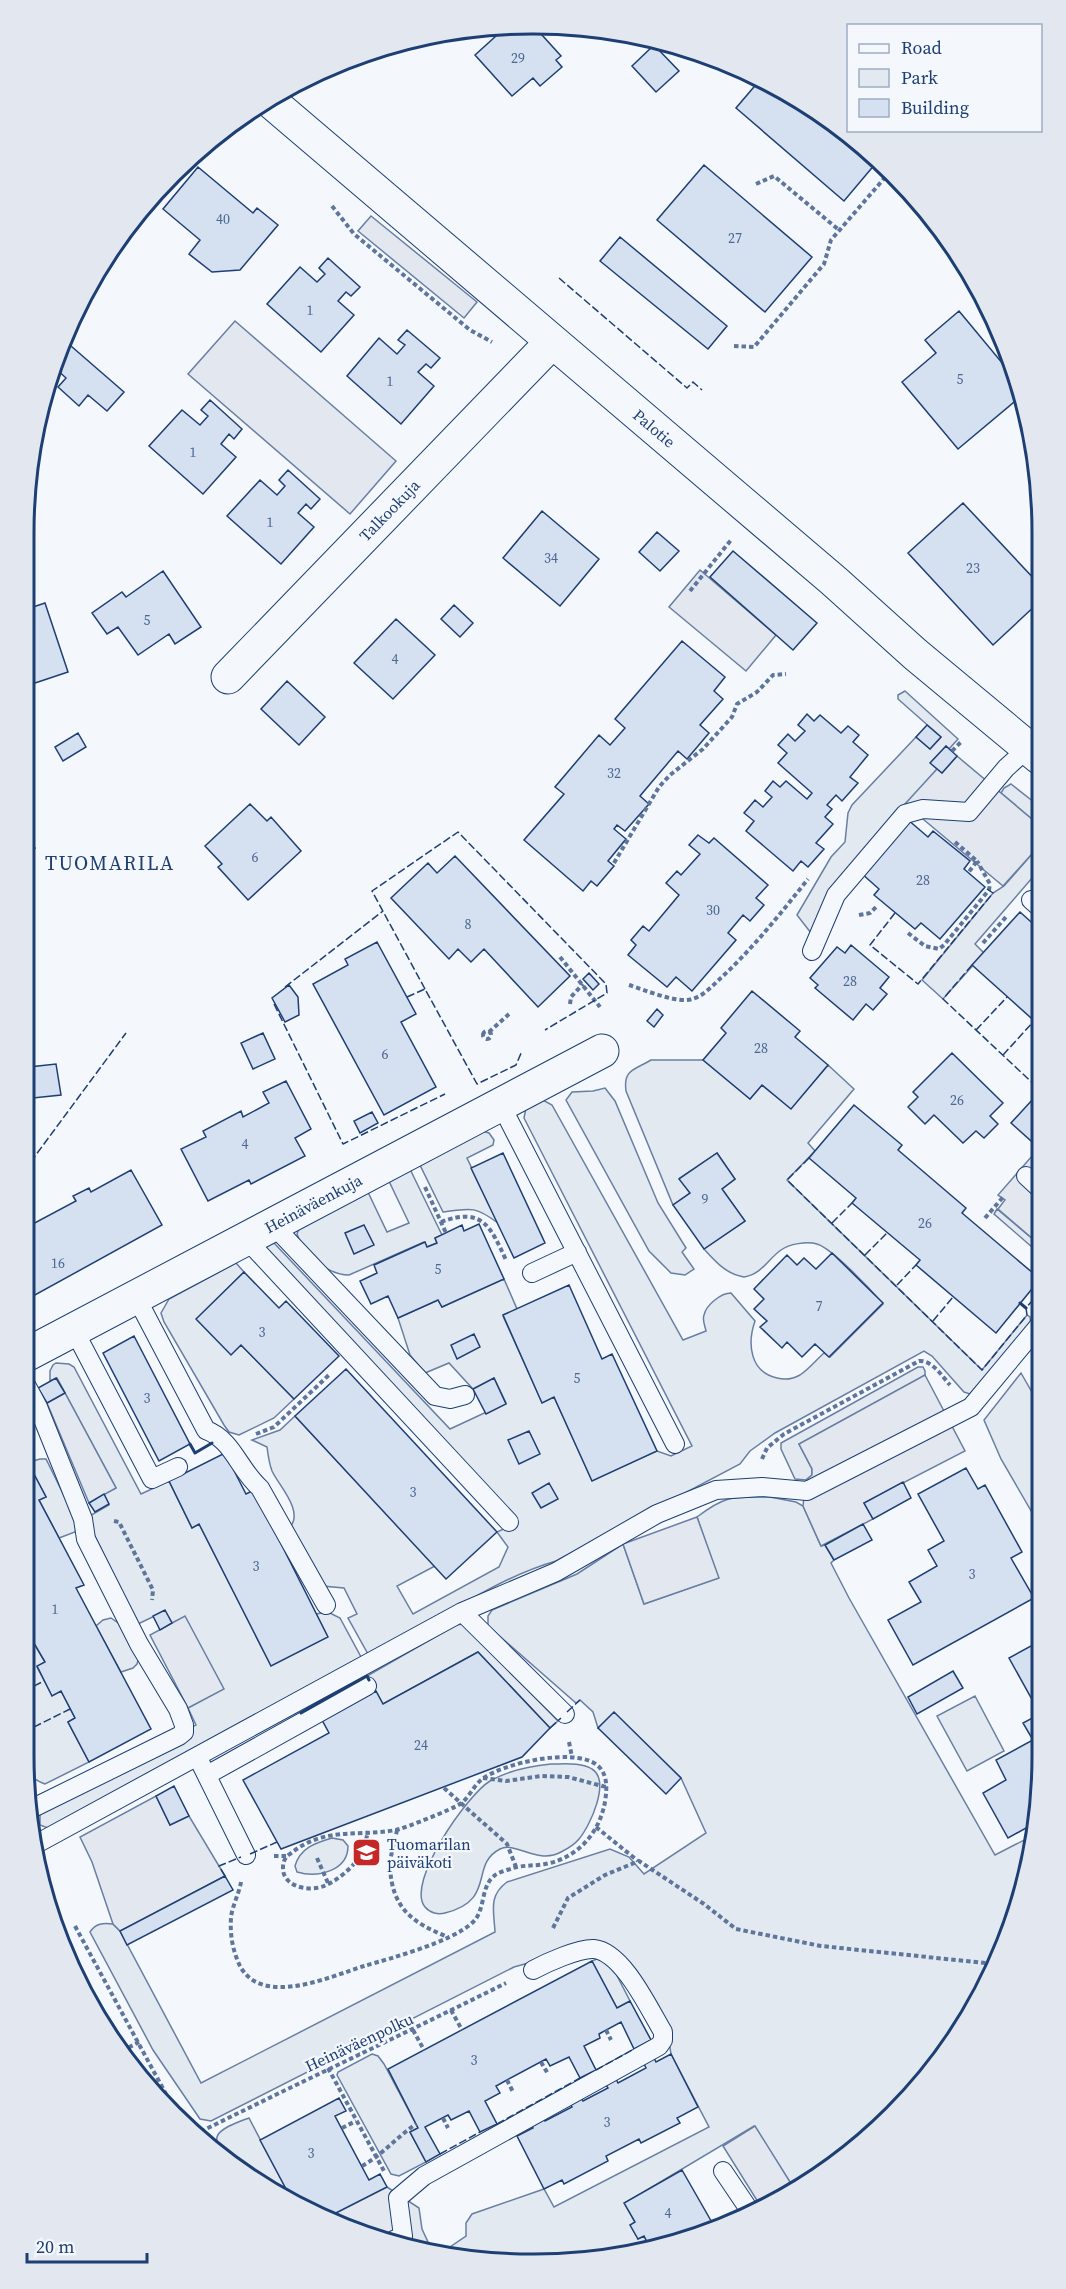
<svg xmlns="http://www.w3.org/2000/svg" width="1066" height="2289" font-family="'Source Serif 4',serif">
  <rect width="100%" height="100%" fill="#f4f7fb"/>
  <path fill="#e3e9f0" stroke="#687fa3" stroke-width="1.5" d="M905,691L958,739L949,749L946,746L931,763L937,769L829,892L811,933L797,915L831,857L845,842L848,813L852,805L916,737L930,749L941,737L898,699V695Z
    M1011,784L1039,806V825L1001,793L1004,788Z
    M1039,846V870L975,944L984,953L943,999L922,980L993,893L1004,886Z
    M651,1060H703L750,1099L762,1085L791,1108L828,1065L854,1089L808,1143L815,1151L787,1180L982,1370L1027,1315L1030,1317L1031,1325L970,1394L964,1392L932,1356L924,1351L775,1433L750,1451L740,1464L556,1561C508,1575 466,1602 423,1627C405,1636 386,1645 368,1654L348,1618L357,1614L344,1588L322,1586L290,1527C304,1511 279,1486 272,1471C269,1463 268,1455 267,1447L252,1440L280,1430L295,1416L435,1566L397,1586L413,1614L499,1567L508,1547L497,1532L517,1523L263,1245L274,1243L450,1429L506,1403L494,1378L473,1389L449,1363L425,1373L410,1355L398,1318L438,1300L442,1307L504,1279L517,1309L503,1316L542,1402L554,1397L592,1480L657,1451L671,1456L692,1446L524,1118L526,1108L543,1100L552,1105L683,1340L706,1331C705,1326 702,1320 704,1315C706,1305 721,1293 731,1293L755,1321C747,1344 750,1372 777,1378C785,1380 793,1379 800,1375C809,1369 816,1360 824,1353L830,1357L883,1304C871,1290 833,1249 817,1244C807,1241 789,1244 781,1250C767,1260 762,1274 744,1277C726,1274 716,1262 704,1249L745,1221L722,1189L735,1179L717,1153L680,1178L690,1193L673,1205L626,1091C623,1069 635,1070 651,1060Z
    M605,1088L615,1101L658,1203L686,1248L682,1252L694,1269L685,1275L671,1273L649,1251L566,1100L572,1092L593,1091Z
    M482,1131L489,1133L494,1140L493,1145L467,1158L498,1223C475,1206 471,1208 443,1212L418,1161Z
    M408,1165L442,1235L435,1238L437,1243L427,1247L424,1242L349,1275C328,1275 303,1254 297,1234L300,1226L366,1188L387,1232L409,1223L387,1177Z
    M997,1209L1040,1245V1254L994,1214Z
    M236,1263L244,1272L197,1319L241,1345L294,1399L274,1418L239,1435L229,1432L224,1425L164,1322L161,1313L169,1299Z
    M56,1363L69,1364L74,1367L141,1494L169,1481L192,1528L199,1524L271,1665L316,1614L328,1612L340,1618L361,1657L48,1828L40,1825V1813L196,1725L188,1708L223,1689L185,1617L172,1623L165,1611L138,1624L86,1518L109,1505L104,1494L116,1488L57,1378L50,1381V1371L53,1365Z
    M918,1367H923L925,1371V1375L920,1378L799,1444L812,1469V1475L806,1480L795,1479L781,1449V1443Z
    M1021,1373L1041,1408V1528L1001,1459L984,1420Z
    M40,1459H46L78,1524L75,1532L59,1538L39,1500L46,1497L30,1467L33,1461Z
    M770,1497L796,1502L803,1506L821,1546L825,1545L834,1560L831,1563L849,1598L995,1855L1034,1835L1032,1856L1003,1951L915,2092L843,2160L795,2190L754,2126L625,2203L635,2222L638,2239L644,2236L649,2246L600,2261L438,2255L466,2236V2223L472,2214L544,2189L554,2207L709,2127L671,2054L667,2029L593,1945L514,1967L211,2121L200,2119L153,2050L90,1932C96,1923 103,1923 113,1924L120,1931L201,2083L495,1932C494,1911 488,1896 507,1882L610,1849L629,1857L644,1874L706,1833L681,1778L614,1713L598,1728L593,1712L580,1700L576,1703L488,1626V1616L492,1610L577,1574L623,1544L644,1604L718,1578L697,1517C727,1494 734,1497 770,1497Z
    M111,1618L124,1627L139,1657L137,1664L133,1668L121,1672L96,1626L103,1620Z
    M463,1624L558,1721L550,1728L478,1652L383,1704L367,1676L456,1625Z
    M24,1626L45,1662L37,1667L52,1695L61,1691L75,1718L68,1722L89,1762L45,1784C29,1778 27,1772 24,1756Z
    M975,1696L1004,1751L967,1771L937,1716Z
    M551,1764C563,1764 582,1762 592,1769C611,1781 590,1826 579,1839C575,1844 567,1849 561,1852C537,1865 516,1841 500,1849C469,1865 497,1900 445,1913C438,1915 430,1913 425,1907C405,1883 468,1794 490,1781C509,1770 531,1766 551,1764Z
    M332,1838L343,1840L348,1846C348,1871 318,1878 297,1872L295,1866C300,1848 315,1843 332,1838Z
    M599,1958L612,1966L630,2001L617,2008L592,1961Z
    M372,2054L378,2056L384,2064L418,2128L410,2132L426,2162L399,2176L391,2174L337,2075L338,2072Z
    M249,2118L293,2202C276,2196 213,2159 217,2137C219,2128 241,2121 249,2118Z"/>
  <path fill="#e3e8f0" stroke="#687fa3" stroke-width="1.5" d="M371,216L477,302L464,318L358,231Z
    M235,321L396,461L350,514L188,374Z
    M700,570L776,635L746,671L669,607Z
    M957,756L1039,825V846L1003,886L905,804L937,769L942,773Z
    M1039,1148L1040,1149V1245L998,1209L1005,1200L998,1195Z
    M925,1375L965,1451L864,1503L873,1519L821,1546L803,1506L806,1480L812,1475V1469L799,1444Z
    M65,1393L116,1488L89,1503L47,1403Z
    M697,1517L719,1578L644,1604L623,1544Z
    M185,1616L224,1689L188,1708L150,1635Z
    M156,1796L170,1825L189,1816L225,1876L120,1931L113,1924L92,1862L80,1837Z
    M755,2126L795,2190L763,2210L723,2146Z
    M387,2187L419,2208L422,2229L434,2255L330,2216Z"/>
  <path fill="#d5e0f0" stroke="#1d3f73" stroke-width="1.5" d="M532,24L561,56L556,60L562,67L540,86L533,78L512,96L475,55L506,27Z
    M654,45L679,71L656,92L632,66Z
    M759,81L843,129L876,163L844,201L736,108Z
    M704,165L812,257L765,312L657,220Z
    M198,167L253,213L257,208L278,225L240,270L212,272L189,254L200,240L163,209Z
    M620,237L727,326L708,349L600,261Z
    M328,258L360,287L351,296L346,292L338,301L354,315L321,352L267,304L300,267L317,282L325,274L319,268Z
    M959,311L1013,376L1019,398L958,449L902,382L936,353L925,340Z
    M407,330L440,358L431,368L426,364L418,372L434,386L401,424L347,376L379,338L397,354L405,345L398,340Z
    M71,346L124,392L107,411L88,395L79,406L58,387L66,378L54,367L55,363Z
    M210,400L242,429L234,439L229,434L221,444L236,457L203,494L149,446L182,410L200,425L208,416L201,410Z
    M288,470L320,499L311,509L306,504L298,513L314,527L281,564L227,516L260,480L277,495L285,486L279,480Z
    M963,503L1038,583V603L993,645L908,553Z
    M542,511L599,559L560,606L503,558Z
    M657,532L679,551L660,571L639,552Z
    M733,551L817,623L793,650L710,577Z
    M163,571L201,627L175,644L169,634L138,655L118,627L107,634L92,613L122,592L126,597Z
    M45,603L68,672L29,685L24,669V610Z
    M454,605L473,623L460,637L441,619Z
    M396,619L435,655L393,699L354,663Z
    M682,641L725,677L714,691L723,699L700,725L709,733L687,759L678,751L640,796L649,804L625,831L617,825L614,829L626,839L608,861L614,866L597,886L591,881L583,891L524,840L564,794L555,787L599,735L610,745L625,728L615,719Z
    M287,681L325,717L299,745L261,709Z
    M807,714L814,721L820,715L841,733L848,726L859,735L853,742L868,755L850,777L858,783L842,801L836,795L827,805L832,809L825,817L833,824L816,843L824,849L808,867L801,861L793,871L746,831L754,821L744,813L755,800L763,807L772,797L765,791L773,781L780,787L786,781L807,799L812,793L778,763L787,753L778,745L788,734L795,741L805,731L798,725Z
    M927,725L941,737L930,749L916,737Z
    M78,733L86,747L63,761L55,747Z
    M946,746L957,756L942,773L930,763Z
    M250,804L267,821L271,817L301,851L248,900L218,867L222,864L205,846Z
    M907,819L928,837L933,831L970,861L964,869L985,887L940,939L921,923L915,929L874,895L879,889L861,873Z
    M24,833L35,848L24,856Z
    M698,835L709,843L714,838L768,885L756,898L764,905L750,921L743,915L728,933L736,940L692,991L676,977L667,987L628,955L636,945L631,940L643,926L649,931L679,895L666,883L677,871L681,875L700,854L689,845Z
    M455,856L570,976L538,1007L484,949L471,962L458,949L449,959L391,898L428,863L437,873Z
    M1020,912L1039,929L1040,1026L972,965Z
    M377,942L416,1014L401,1022L436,1087L384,1115L313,984L348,965L345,959Z
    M851,945L889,977L880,988L887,994L873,1010L866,1004L853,1020L815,988L818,985L810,978L837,947L845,953Z
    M589,973L599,984L593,990L583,979Z
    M289,985L298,997L299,1015L285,1022L272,998Z
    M752,991L800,1031L795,1037L828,1065L791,1109L762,1085L750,1099L703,1060L726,1033L721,1028Z
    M657,1009L663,1015L654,1027L647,1021Z
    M263,1033L275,1059L253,1069L241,1043Z
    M952,1053L1003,1103L990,1116L998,1124L984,1138L976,1131L963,1143L934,1115L925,1124L908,1107L918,1097L913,1092Z
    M56,1064L61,1095L33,1098L29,1067Z
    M286,1081L311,1129L295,1138L305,1156L251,1184L249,1180L208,1201L181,1149L206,1137L203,1131L241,1111L243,1117L269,1103L263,1092Z
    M1033,1099L1040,1105L1039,1148L1011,1123Z
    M854,1105L902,1145L898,1150L966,1208L962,1213L1040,1279L996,1333L916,1265L920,1260L852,1203L856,1198L809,1158Z
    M372,1112L378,1123L360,1133L354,1121Z
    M503,1153L545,1243L514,1258L471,1168Z
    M717,1153L735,1179L722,1189L745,1221L704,1249L673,1205L690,1193L679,1179Z
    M131,1170L162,1225L24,1301V1223L29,1221L31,1225L76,1201L73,1196L89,1188L91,1192Z
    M479,1224L504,1279L442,1307L438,1300L398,1318L388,1296L371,1304L360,1281L377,1273L374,1265L425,1242L427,1247L437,1243L435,1238L462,1225L464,1231Z
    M364,1225L374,1245L354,1254L345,1233Z
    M832,1253L883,1303L829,1357L815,1344L802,1357L787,1342L782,1348L760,1327L767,1321L754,1309L764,1299L754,1289L787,1255L797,1265L804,1258L816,1269Z
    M244,1272L279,1308L286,1301L339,1356L294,1399L241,1345L231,1355L196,1319Z
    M569,1285L602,1359L612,1354L657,1451L592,1481L554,1397L542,1403L503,1315Z
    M474,1334L480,1347L457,1359L451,1345Z
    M134,1336L190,1444L159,1461L103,1353Z
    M346,1369L497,1532L446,1579L295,1416Z
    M56,1378L65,1393L47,1403L38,1388Z
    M494,1378L506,1404L486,1414L473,1389Z
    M529,1431L540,1454L519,1464L508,1440Z
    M225,1453L246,1494L254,1490L328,1637L271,1666L199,1524L192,1528L169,1481Z
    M24,1455L46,1497L39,1500L84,1585L76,1588L151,1729L89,1762L68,1722L75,1718L61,1691L52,1696L37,1666L45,1662L24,1626Z
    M966,1468L978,1489L985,1485L1022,1552L1011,1558L1034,1598L913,1665L888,1620L921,1602L909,1582L937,1566L928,1550L944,1541L918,1494Z
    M903,1482L911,1498L873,1519L864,1503Z
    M549,1483L558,1499L541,1508L532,1493Z
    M104,1494L109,1504L95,1512L89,1503Z
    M863,1524L872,1540L834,1560L825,1545Z
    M165,1610L172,1623L160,1630L153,1616Z
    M1042,1640V1756L1035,1823L1008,1838L983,1793L1006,1780L996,1760L1033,1740L1023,1723L1040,1714L1009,1658Z
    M478,1652L550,1728L522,1757L281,1849L243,1780L329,1733L322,1720L376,1691L383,1704Z
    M953,1671L963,1688L917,1714L908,1697Z
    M614,1712L681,1778L666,1794L598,1728Z
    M174,1786L189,1816L170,1825L156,1796Z
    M225,1876L233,1890L127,1945L120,1931Z
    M592,1961L617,2008L630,2001L651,2040L634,2049L621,2022L599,2034L600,2038L584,2046L596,2070L580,2078L569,2057L550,2066L546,2059L507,2080L496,2086L500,2093L485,2101L497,2124L480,2132L469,2111L451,2120L448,2115L425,2127L440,2154L426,2162L410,2132L418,2128L388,2069Z
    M671,2054L698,2107L677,2118L680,2123L641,2143L639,2139L606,2156L608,2161L564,2184L562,2180L544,2189L517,2136L533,2128L531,2124L543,2117L545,2121L572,2107L569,2102L580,2096L583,2101L608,2088L605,2084L616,2079L618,2083L646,2068L644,2064L654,2058L656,2062Z
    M339,2098L346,2111L335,2116L369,2180L380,2174L387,2187L330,2216L293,2202L260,2140Z
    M682,2170L714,2226L649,2246L644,2236L638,2239L630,2225L635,2222L624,2203Z"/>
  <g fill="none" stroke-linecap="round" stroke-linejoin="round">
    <defs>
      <path id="lane" d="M1031,900L1039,907
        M812,951L836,895L905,814L923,809L969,812L1006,768L1028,748
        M501,1105L675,1444
        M1026,1176L1040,1189
        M273,1225L435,1396L450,1399L465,1395
        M246,1239L509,1522
        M532,1273L577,1252
        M136,1297L206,1430C233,1440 239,1470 260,1488L326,1605
        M74,1330L152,1479L178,1467
        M24,1381L38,1407L83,1519L86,1539L139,1644L178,1709L184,1725V1732L179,1736L33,1808
        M462,1612L565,1714
        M201,1764L246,1855
        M207,1775L367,1686
        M38,1843L462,1612L556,1572L657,1514L716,1490L762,1487L807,1491L971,1407L1041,1323
        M723,2171L752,2214
        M394,2240L403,2236L398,2198L424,2176L659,2046L663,2040V2032C649,2009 623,1952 594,1949C579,1948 546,1963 533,1970"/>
      <g id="street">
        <path id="s1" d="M228,677L552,342"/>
        <path id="s2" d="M24,1356L602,1051"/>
      </g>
      <g id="secondary">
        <path id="s3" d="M269,100L834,581L915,654L1039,757"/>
      </g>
    </defs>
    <use href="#lane" stroke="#1d3f73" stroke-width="20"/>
    <use href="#street" stroke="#1d3f73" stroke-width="35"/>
    <use href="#secondary" stroke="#1d3f73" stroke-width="35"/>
    <path stroke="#5e769c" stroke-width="4" stroke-dasharray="4.5 3" stroke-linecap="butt" d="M756,184L774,176L839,230
      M332,206L354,234L470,330L492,342
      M734,346L754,347L824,264L831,240L888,174
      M690,591L731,540
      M952,751L962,741
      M955,842L977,861L968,873
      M614,863L659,787L670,775L703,749L732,717L737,704L757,692L773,675L786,674
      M859,915L870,913L876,907
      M908,933L925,946L939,949L944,945L989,890L990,884L977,861
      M983,943L1006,917
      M560,957L600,1007
      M629,985C645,990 678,1004 692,999C704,996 713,985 722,977C754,947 781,913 808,879
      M570,1004L571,997L583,984
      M483 1035a4 4 0 1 1 8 0a4 4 0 1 1-8 0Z
      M489,1032L509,1014
      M425,1187L446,1233
      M985,1218L1004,1196
      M441,1222C483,1206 491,1228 506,1260
      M1033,1293L1040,1285
      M256,1434L274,1427L330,1374
      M762,1459L767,1448L784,1434L919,1361C932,1360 942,1376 950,1385
      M114,1521L119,1522L153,1590L152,1600
      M569,1742L572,1757
      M483,1778L506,1781L541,1776L568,1777L606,1787
      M444,1788L507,1844L516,1867
      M596,1827L638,1861
      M397,1830C395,1841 390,1855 390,1867C392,1909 413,1923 448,1937
      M274,1856H286
      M317,1858L328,1883
      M241,1882C239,1894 232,1906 231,1918C230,1933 232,1946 237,1959C255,2011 329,1977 364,1966C392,1958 451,1942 472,1923C486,1911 480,1887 494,1876C498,1872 508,1870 513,1868C523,1865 534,1866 545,1864C580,1858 603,1829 606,1794C607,1784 606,1772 597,1765C574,1747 502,1763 481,1780C473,1787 468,1799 460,1804C453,1809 405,1828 396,1830C358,1837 324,1826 290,1854C285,1857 283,1862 283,1867C282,1887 309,1892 324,1886C335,1882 350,1870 357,1860C363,1852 366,1841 368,1831
      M75,1926L180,2120
      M553,1928L568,1898L605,1875L639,1861L704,1904L736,1929L821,1946L995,1964
      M451,2010L462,2030
      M413,2030L424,2050
      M606,2030L611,2040
      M122,2051L139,2042
      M541,2062L548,2074
      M328,2068L384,2171
      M507,2080L513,2092
      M443,2118L448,2128
      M342,2128L356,2121
      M194,2135C298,2083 402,2035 506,1983
      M362,2166C382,2155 397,2137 416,2124"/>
    <use href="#lane" stroke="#f4f7fb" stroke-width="18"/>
    <use href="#street" stroke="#f4f7fb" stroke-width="33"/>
    <use href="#secondary" stroke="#f4f7fb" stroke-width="33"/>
    <path stroke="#1d3f73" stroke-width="1.5" stroke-dasharray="8 3" stroke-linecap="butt" d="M559,278L687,388L693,382L702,390
      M895,913L870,945L918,984L993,893L987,889
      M972,965L943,999L1040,1090
      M285,987L383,911
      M425,989L372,891L458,832L606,984L607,993L545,1030
      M407,997L425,989L477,1084L516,1065L522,1051
      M274,1004L343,1144L445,1094
      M976,1030L1007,997
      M1003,1055L1034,1021
      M1032,1083L1040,1075
      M809,1158L787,1180L982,1370L1027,1315L1026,1308L1037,1295
      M24,1171L126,1033
      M832,1223L852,1203
      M865,1255L887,1233
      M897,1285L916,1265
      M933,1321L953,1297
      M24,1651L35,1645
      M24,1691L44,1681
      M567,1712L580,1700
      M550,1728L561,1718
      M24,1732L70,1709
      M250,1854L277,1842
      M225,1876L219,1866L241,1857
      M596,2070L634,2049
      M497,2124L580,2078
      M440,2154L480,2132"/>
    <path stroke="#1d3f73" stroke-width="3" d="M1020,1303L1026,1308
      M190,1444L195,1453L212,1443
      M301,1713L367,1676L369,1680"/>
  </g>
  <defs>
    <symbol id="school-square" viewBox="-11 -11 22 22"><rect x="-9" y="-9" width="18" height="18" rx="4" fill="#c62828" stroke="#f4f7fb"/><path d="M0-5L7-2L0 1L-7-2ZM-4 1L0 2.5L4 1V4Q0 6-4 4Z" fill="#fff"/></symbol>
  </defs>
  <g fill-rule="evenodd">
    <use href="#school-square" x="350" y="1836" width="33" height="33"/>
  </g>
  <g text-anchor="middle" stroke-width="4.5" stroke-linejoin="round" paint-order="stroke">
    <g font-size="14" fill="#4b6792">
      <text x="518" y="63">29</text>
      <text x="223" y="224">40</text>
      <text x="735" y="243">27</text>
      <text x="310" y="315">1</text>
      <text x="960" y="384">5</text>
      <text x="390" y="386">1</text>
      <text x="193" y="457">1</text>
      <text x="270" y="527">1</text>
      <text x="551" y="563">34</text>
      <text x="973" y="573">23</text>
      <text x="147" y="625">5</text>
      <text x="395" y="664">4</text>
      <text x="614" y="778">32</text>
      <text x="255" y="862">6</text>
      <text x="923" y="885">28</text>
      <text x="713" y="915">30</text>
      <text x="468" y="929">8</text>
      <text x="850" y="986">28</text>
      <text x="761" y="1053">28</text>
      <text x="385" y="1059">6</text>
      <text x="957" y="1105">26</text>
      <text x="245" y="1149">4</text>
      <text x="705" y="1204">9</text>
      <text x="925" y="1228">26</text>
      <text x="58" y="1268">16</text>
      <text x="438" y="1274">5</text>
      <text x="819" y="1311">7</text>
      <text x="262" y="1337">3</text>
      <text x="577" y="1383">5</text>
      <text x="147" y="1403">3</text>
      <text x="413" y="1497">3</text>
      <text x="256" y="1571">3</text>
      <text x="972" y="1579">3</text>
      <text x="55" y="1614">1</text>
      <text x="421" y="1750">24</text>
      <text x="474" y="2065">3</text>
      <text x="607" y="2127">3</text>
      <text x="311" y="2158">3</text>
      <text x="668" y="2218">4</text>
    </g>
    <g font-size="16" fill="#1d3f73" stroke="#f4f7fb">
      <text dy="6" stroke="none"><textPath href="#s3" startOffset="506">Palotie</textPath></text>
      <text dy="6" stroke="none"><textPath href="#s1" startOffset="232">Talkookuja</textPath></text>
      <text dy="6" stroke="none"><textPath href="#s2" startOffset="327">Heinäväenkuja</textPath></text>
      <text transform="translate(359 2042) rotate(-25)" y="6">Heinäväenpolku</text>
    </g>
    <g font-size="16" fill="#1d3f73" stroke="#f4f7fb" text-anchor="start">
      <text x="387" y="1850">Tuomarilan<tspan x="387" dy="18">päiväkoti</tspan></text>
    </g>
    <g font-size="20" letter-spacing="1.5" fill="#1d3f73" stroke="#f4f7fb">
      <text x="110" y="870">TUOMARILA</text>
    </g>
  </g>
  <path d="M0 0H1066V2289H0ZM532 34H534A498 498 0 0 1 1032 532V1756A498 498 0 0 1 534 2254H532A498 498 0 0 1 34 1756V532A498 498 0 0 1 532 34Z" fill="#e3e8f0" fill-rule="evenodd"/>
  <path fill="none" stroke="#1d3f73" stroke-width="3" d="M532 34H534A498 498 0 0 1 1032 532V1756A498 498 0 0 1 534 2254H532A498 498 0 0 1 34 1756V532A498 498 0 0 1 532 34Z"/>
  <rect x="847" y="24" width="195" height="108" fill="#f4f7fb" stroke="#9eadc5" stroke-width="1.5"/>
  <rect x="859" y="44" width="30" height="9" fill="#f4f7fb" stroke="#9eadc5" stroke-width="1.5"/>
  <text x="901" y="54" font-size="18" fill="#1d3f73">Road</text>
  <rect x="859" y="69" width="30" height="18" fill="#e3e9f0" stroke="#9eadc5" stroke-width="1.5"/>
  <text x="901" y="84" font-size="18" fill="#1d3f73">Park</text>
  <rect x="859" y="99" width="30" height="18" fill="#d5e0f0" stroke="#9eadc5" stroke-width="1.5"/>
  <text x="901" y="114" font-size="18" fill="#1d3f73">Building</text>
  <path d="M27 2253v9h120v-9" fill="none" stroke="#1d3f73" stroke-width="3"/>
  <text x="36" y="2253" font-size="18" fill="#1d3f73" stroke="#f4f7fb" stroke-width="4.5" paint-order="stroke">20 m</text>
</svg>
